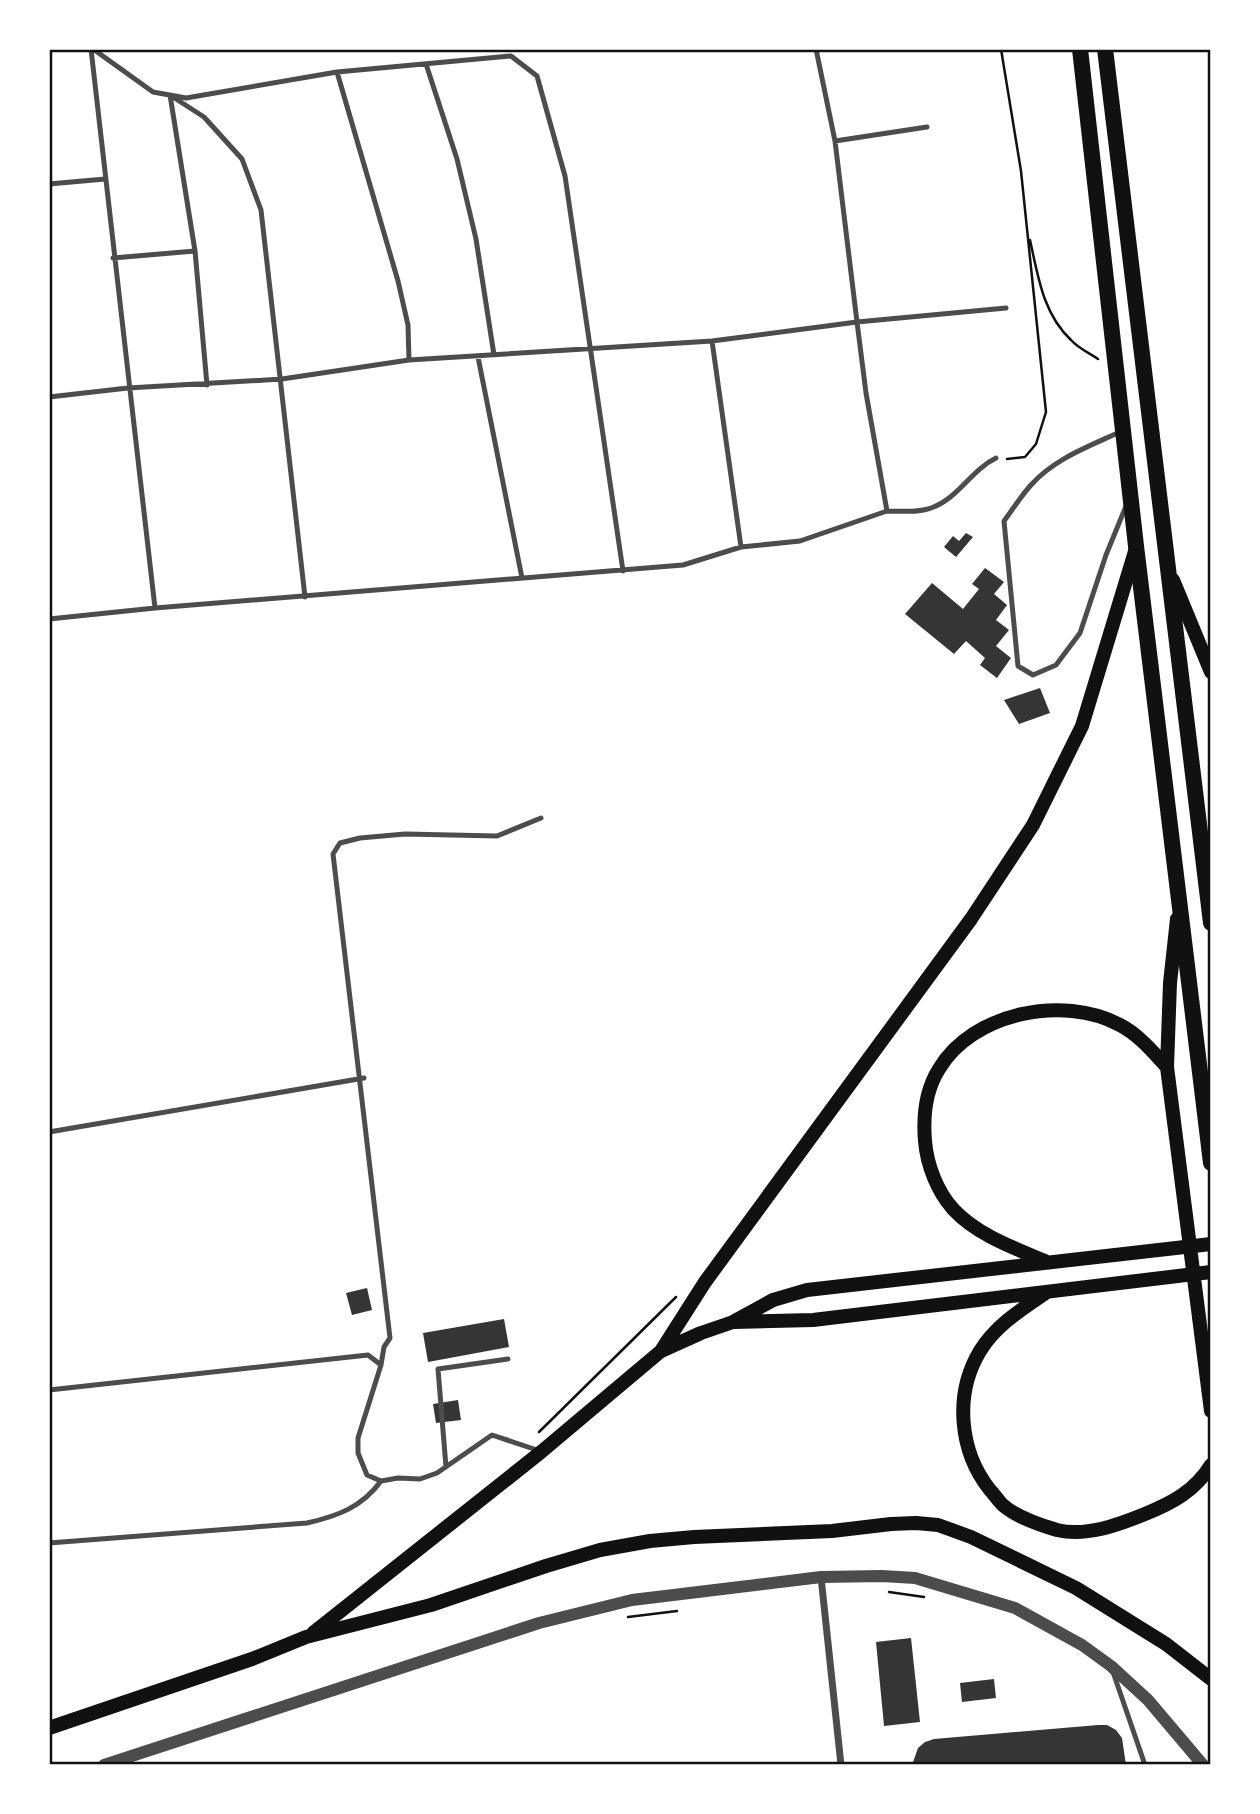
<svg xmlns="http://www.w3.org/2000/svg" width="1260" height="1814" font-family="Raleway,sans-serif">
  <rect width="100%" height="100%" fill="#fff"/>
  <path fill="#353535" d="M966,533L973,537L956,557L944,547L953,536L959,541Z
    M985,568L1004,582L994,594L1007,605L996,620L1009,630L996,646L1011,658L997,678L980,665L985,658L966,641L954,654L905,614L932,583L963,609L979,589L972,584Z
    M1040,688L1050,713L1019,724L1004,700Z
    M367,1288L372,1310L352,1315L346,1293Z
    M504,1319L509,1347L428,1362L423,1333Z
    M458,1400L461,1420L436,1423L433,1404Z
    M911,1638L920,1722L884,1726L876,1642Z
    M994,1679L996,1698L962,1702L960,1683Z
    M1098,1725H1107L1116,1730L1122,1738L1126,1765H912L918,1748L925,1742L934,1739Z"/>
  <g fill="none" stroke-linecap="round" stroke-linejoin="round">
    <path stroke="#111" stroke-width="2.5" d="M1001,49L1021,171L1046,412L1036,444L1025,457L1007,459
      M1030,240C1038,276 1043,314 1071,340C1078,348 1089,353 1098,359
      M539,1432L676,1297
      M889,1592L924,1597
      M628,1617L677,1611"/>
    <path stroke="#4c4c4c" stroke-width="5" d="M91,49L155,608
      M93,49L153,92L186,98L337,72L511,56L537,76L565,176L623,571
      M816,49L835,141L857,322L1006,308
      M426,64L457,159L476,239L494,355
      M337,72L398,281L408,325L409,360
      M170,95L195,251L207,385
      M173,97L204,117L242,159L261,210L305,597
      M835,141L927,127
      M49,184L105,179
      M113,258L195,251
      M712,341L741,547
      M478,357L522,578
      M49,397L128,388L282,379L409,360L712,341L857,322L866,393L887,511C901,511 918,513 931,508C958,499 971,470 996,458
      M1122,431C1090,446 1055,458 1031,485C1021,496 1013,509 1004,521L1018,666L1033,675L1056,665L1080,633L1106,555L1126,506
      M49,619L155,608L683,565L741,547L800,541L887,511
      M49,1132L364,1078
      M381,1365L384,1347L390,1338L333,854L340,843L360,838L405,834L497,836L541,818
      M49,1390L368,1355L381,1365L358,1438V1453L367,1475L381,1481L398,1478L420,1479L437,1473L492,1435L537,1450
      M446,1467L438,1369L508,1359
      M49,1543L307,1523C338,1516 362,1507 381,1481
      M1113,1672L1145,1765"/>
    <path stroke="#4c4c4c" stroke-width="7" d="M821,1577L841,1765"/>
    <path stroke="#4c4c4c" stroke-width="12" d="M104,1765L539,1623L632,1600L821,1577L882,1576L915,1578L1015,1608L1082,1645L1111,1666L1148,1700L1203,1765"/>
    <path stroke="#111" stroke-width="14" d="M1173,580L1211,672
      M1177,919L1170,983L1167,1067L1211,1411
      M1045,1261C1014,1248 977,1235 953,1209C937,1191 927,1165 925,1141C923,1117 925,1091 939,1069C972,1013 1063,994 1120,1025C1139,1035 1152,1051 1167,1067
      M1047,1292C1022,1309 996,1325 980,1351C954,1394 959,1451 990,1490C995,1495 999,1502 1004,1506C1018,1518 1040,1525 1057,1530C1086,1537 1118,1525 1145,1514C1172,1503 1195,1491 1211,1465
      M734,1322L813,1320L1211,1272
      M661,1351L705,1282L971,919L1033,825L1082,726L1136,548
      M313,1633L541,1452L661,1351L701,1333L733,1322L773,1300L807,1290L1211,1244
      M49,1728L252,1659L306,1637L431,1605L546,1566L600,1550L650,1541L694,1537L832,1531L891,1524L916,1523L938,1525L971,1537L1076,1588L1166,1644L1211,1679"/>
    <path stroke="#111" stroke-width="16" d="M1080,49L1136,546L1211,1163
      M1105,49L1211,923"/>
  </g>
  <rect width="1260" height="1814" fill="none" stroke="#ffffff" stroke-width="102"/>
  <rect x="51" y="51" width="1158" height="1712" fill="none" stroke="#111" stroke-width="2.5"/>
</svg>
